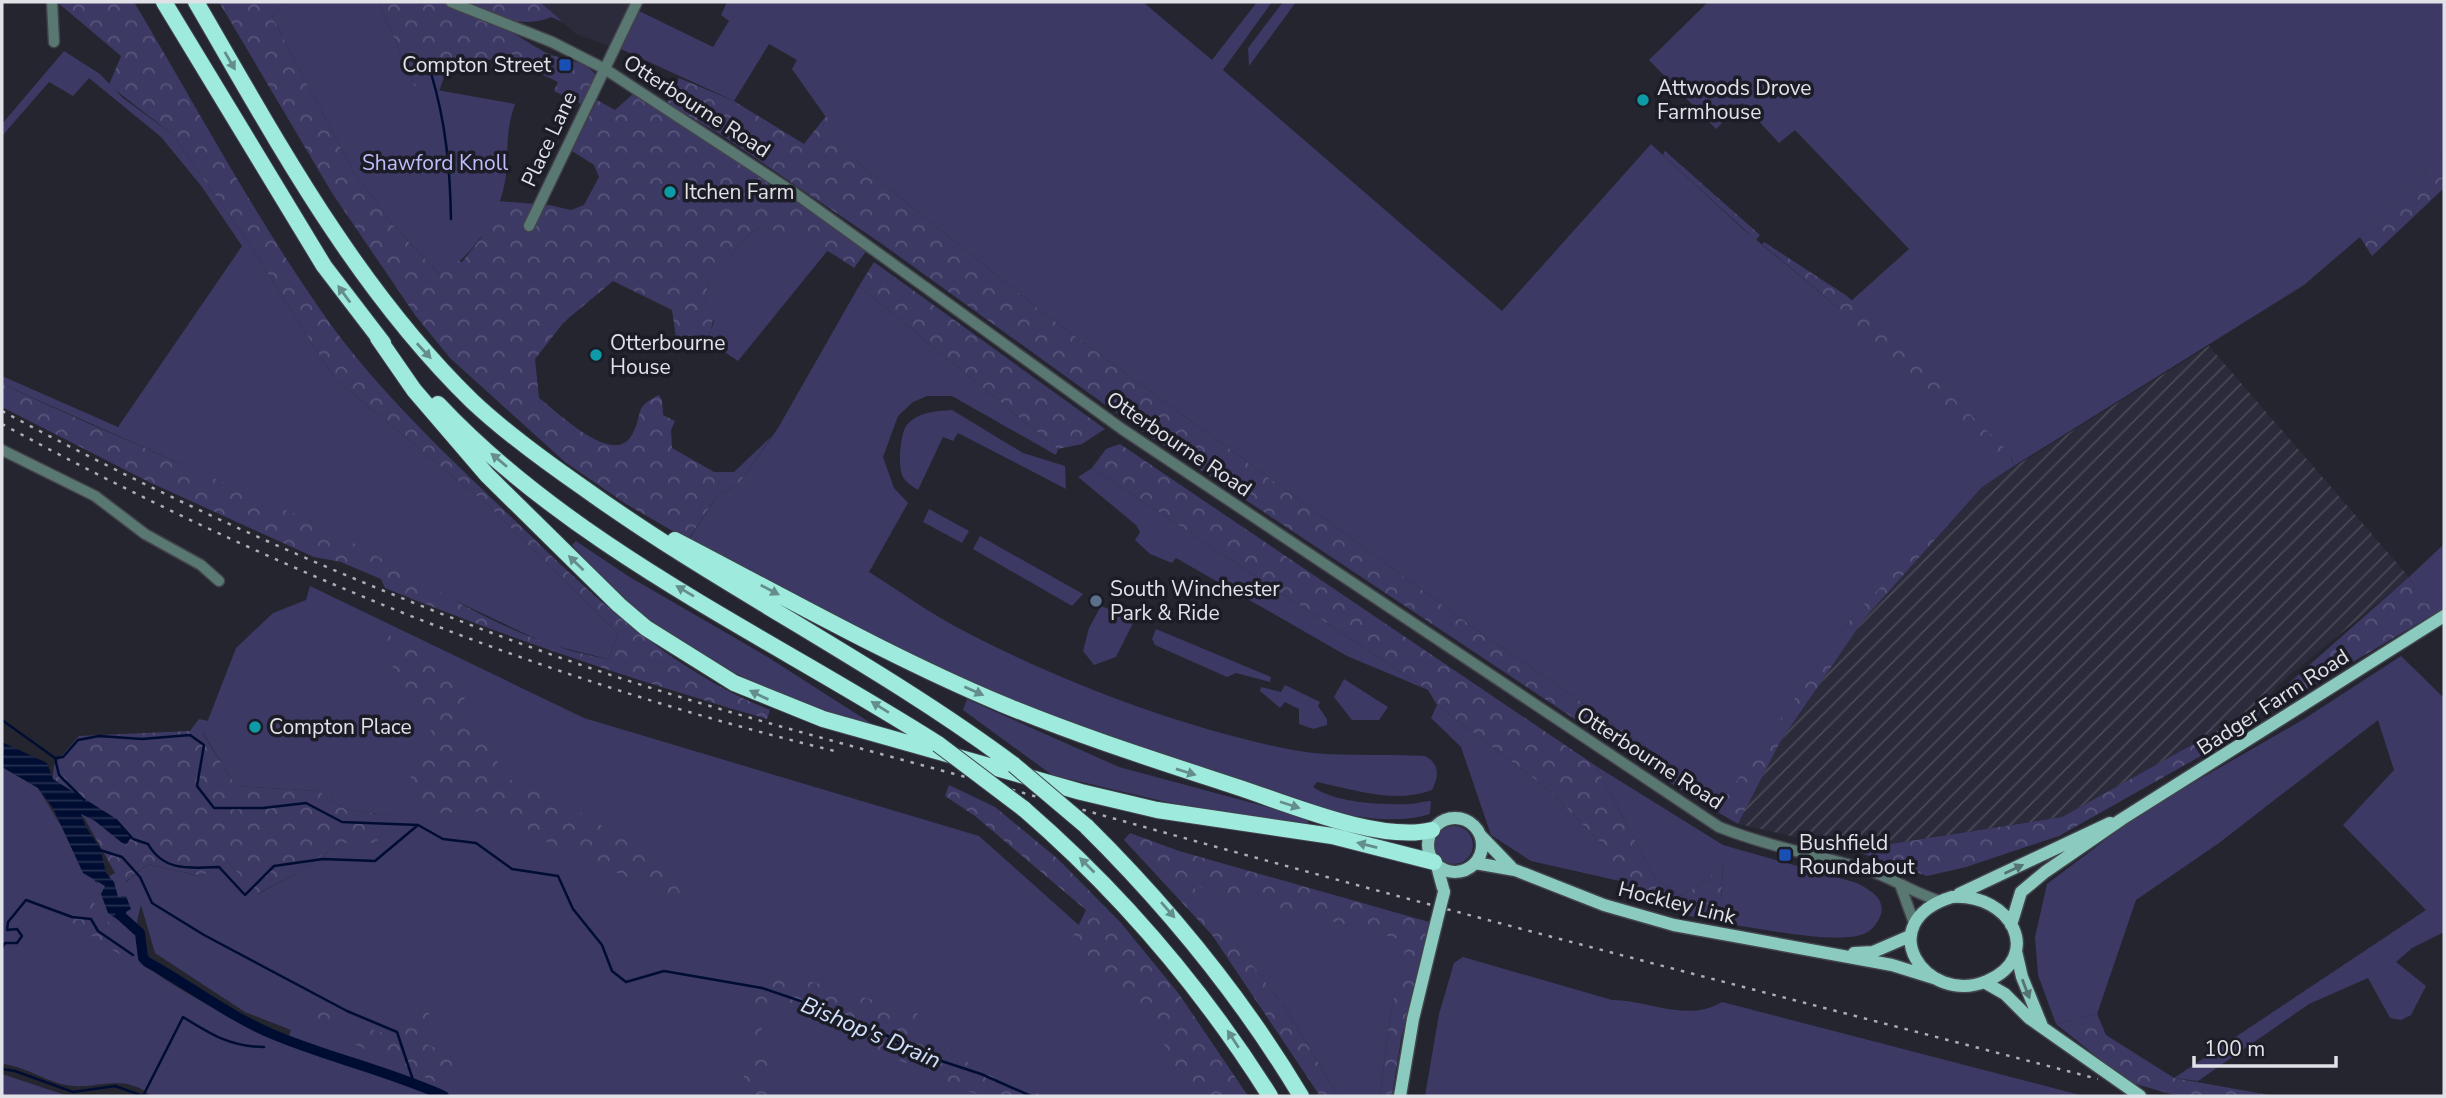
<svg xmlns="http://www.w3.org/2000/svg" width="2446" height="1098" font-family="'Nunito Sans',sans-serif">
  <defs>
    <pattern id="industrial-furrows" width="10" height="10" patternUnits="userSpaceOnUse" patternTransform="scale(1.75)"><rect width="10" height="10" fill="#2c2b3b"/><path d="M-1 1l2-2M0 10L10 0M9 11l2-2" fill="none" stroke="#4a4957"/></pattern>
    <pattern id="forest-crowns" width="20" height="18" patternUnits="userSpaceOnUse" patternTransform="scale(1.75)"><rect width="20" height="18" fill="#3c3965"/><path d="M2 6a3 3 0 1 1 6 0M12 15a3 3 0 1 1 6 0" fill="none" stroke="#58557b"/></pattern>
    <pattern id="water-rules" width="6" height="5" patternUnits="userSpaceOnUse" patternTransform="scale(1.75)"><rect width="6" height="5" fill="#000d32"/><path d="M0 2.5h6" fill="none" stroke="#253050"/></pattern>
  </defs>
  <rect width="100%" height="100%" fill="#25252f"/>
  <path fill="#2c2b3b" d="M540,2H633L609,46L576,34Z"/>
  <path fill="url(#industrial-furrows)" d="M2209,346L2409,577L2278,685L2262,706L2062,817L1852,850L1738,824L1780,742L1864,619L1982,487Z"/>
  <path fill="#3c3965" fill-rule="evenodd" d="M283,2H379L414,86L515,104C506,128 508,149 506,174C502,215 474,254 441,276L393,225L353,171L272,17Z
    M727,2H1143L1212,60L1257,2H1272L1223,70L1502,311L1651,144L1742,228L1841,310L1909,249L1795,130L1779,143L1742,103L1716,129L1649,60L1708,2H2444V153L2360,237L2304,285L2014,466L2011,457L1853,616L1722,803L1694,780L1474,628L1042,312L859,164L792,69L797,60L769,44L734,101L621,49L639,11L713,47L729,21L721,15Z
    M1283,2H1296L1249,66L1248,48Z
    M64,51L100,74L123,98L172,134L245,237L334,378L489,506L618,634L608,659L547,644L426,587L314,523L2,384V376L118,427L242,246L202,187L161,137L89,78L73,96L49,82L2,136V124Z
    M772,228L794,233L828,250L738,361L707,340L714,322L705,300L709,279L755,229Z
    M859,286L1058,449L1056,455L952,396H927L913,402L898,416L883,457L894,488L908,503L869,572C901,592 931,614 964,631C1061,682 1185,729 1293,750C1335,758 1382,753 1425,756C1440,764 1439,776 1432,790C1395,804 1355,790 1317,782L1313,787C1336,803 1381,805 1409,804C1417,804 1423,801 1431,801L1430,814C1370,833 1283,796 1225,777C1170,758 1113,742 1059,721C931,669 810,604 688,541L719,493L737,486L778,428Z
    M952,410L1023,453L1065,466L1066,489L958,433L953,441L943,437L918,490C912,486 905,482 902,475C898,464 900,436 906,426C917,412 936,411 952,410Z
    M1092,468L1428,690L1347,656L1176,558L1172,563L1150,554L1135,540L1140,532L1136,525L1078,477Z
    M929,509L969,531L962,543L923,522Z
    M980,536L1083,594L1072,606L973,549Z
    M576,541L628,576L766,656L880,729C786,702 678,654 607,585C595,573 584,558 572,545Z
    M2444,544V594L2424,605L2409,577Z
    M310,586L584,718L979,836L1156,994L1207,1096H151C124,1073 102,1088 74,1086C50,1085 27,1066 2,1064V767L38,788L96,883L115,873L126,882L148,864L199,876L229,863L258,894L297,873L340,843H376L390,816L345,809L319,791L236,786L203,733L236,648L273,613L306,600ZM141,905L155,953L245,1012L291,1030L286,1042C261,1034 157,981 144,962C131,943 136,924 141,905Z
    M1101,606L1135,619L1116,657L1094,665L1083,651L1089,628Z
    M1156,629L1271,677L1270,682L1236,673L1227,677L1155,645L1152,639Z
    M2401,656L2444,698V932L2412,948L2396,962L2426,986L2411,1015L2401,1020L2390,1018L2368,978L2309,1004L2198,1081L2174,1078L2426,910L2343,825L2394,770L2378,720L2219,843L2136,900L2097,1014L2056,1024L2038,975L2035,937L2047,884L2141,813L2304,719Z
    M1344,679L1388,707L1379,720H1352L1334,697Z
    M1285,685L1320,702L1318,706L1327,719V725L1313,729L1299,724V709L1285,702L1280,708L1260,691L1261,687L1281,692Z
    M967,699L1119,767L1308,818V826L1166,802L1052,775L963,710Z
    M1437,705L1549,790L1603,845L1624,882L1531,861L1491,835L1461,747L1431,718Z
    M1596,766L1723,845L1857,883C1869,890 1885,897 1881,914C1879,921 1872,931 1864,934C1835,945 1754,927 1720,923L1723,863L1707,881L1679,896L1654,877Z
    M1435 845a19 19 0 1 1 38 0a19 19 0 1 1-38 0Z
    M1191,884L1408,941L1390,1016L1380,1096H1338L1288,1012Z
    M1463,957L1612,1000C1650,1000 1686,1023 1722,1002L2084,1096H1425L1439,1014L1454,963Z
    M2,1074L68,1096H2Z"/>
  <path fill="url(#forest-crowns)" d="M57,2H134C198,109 257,221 329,322C384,399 464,471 532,537C603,606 677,673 770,710L767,719C638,681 510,639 385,588L381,579L341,562L314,557L149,482L2,407V384C104,432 209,474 312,522C410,568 499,641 608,659L618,634L489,506L334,378L245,237L172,134L109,85L121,56Z
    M219,2H283L272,17L353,171L393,225L440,275L446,258L462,262L481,238L497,201L549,205L571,210L584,205L599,177L594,165L572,151L597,100L615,110L633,94L778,188L867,250L854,268C823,247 793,227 755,229L709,279L705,300C716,315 714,323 707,340L677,345L672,310L613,281L564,322L535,359L539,398C558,412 615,470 633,433C644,411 633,408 659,395L662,400L663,415L675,421L671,430L672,448L714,472H734L772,436L737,486L719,493L688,540L626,504L565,462L450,358L415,315L332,193Z
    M379,2H540L563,22L551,17C535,24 519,23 503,17L499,27C516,33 528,43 543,51C562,62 582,57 597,76L581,104L554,91L558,82L504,56C483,60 470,70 448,66L439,91L414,86Z
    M679,78L734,101L804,144L826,116L859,164L1042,312L1474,628L1694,780L1721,803L1853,616L2002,461L1841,310L1762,244L1764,242L1847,296L2008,451L2014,466L1982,487L1864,619L1780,742L1738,824L1692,797L1136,427L882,244L723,136L667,103Z
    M1665,151L1760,235L1756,240L1663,155Z
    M2444,153V188L2372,256L2360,237Z
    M874,262L1105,429L1082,444L1058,449L859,286Z
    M1120,444L1596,766L1654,877L1679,896L1707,881L1723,862L1720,923L1677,913L1630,897L1603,845L1549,790L1437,705L1428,690L1092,468L1106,449Z
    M2409,577L2424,604L2444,594V608L2287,701L2279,692Z
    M381,631L468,679L470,690L452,718L485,744L511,780L571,807L661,862L685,900L666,909L636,881L479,812L426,813L410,805C405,778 418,752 432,729C418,694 383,669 381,631Z
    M2262,706L2254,726L2059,836L1966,867L1927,876L1852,850L2062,817Z
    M199,719L208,721L203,734L236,786L319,791L345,809L391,816L376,843H340L297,873L257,894L229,863L200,876L148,864L125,882L115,873L85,819L52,783L54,765L79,736L190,731Z
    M949,785L995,807L1058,859L1121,923L1179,994L1248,1096H1190L1156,1028L1109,984L1071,941L1086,910L975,816L945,796Z
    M1130,833L1179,851L1429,922L1401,1039L1392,1096H1380L1390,1016L1407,941L1192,885L1288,1012L1338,1096H1320L1212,935L1124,840Z
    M83,895L90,896C103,919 121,933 133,955L131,962L65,918Z
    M757,971L812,982L917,1013L933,1039L965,1061L1043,1096H984L953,1087L935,1081L920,1068L853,1044L844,1031L776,1002L758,1037L748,1036Z
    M329,990L336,997L332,1025L327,1034L320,1033L317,1013L325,991Z
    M418,1011H428L432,1021L427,1044C448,1055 463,1054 458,1082L448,1088L356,1045L347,1032L346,1022L390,1035Z
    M2097,1014L2106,1035L2174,1078L2275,1096H2177L2129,1082L2056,1024Z
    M754,1054L767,1058L773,1080L769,1096H735Z"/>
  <path fill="url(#water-rules)" d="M2,742L47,763L53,779L115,818L131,838L126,845L121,842L95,821L81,814L86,827L100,848L106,873L114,882L118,897L126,896L131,909L126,912L127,919L133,920L126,925L108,913L101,894L105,886L83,873L53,808L38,788L2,767Z"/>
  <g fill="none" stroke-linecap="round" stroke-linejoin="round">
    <path stroke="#000d32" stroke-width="2.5" d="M431,73C446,123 450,168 451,219
      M2,720L55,758L59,775L84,800
      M56,758L63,757L78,740L99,736L142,739L190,735L204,745L197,786L214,808H263L306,803L342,822L418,825
      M116,820L133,839L148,844C164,872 190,868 219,867L245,895L274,866L323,859L375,861L418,825L443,839L476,843L512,869L558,876L573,909L602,945L612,971L626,982L664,971L762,988L847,1017L868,1030L888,1036L908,1050L981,1074L1031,1096
      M100,850L122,857L140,877L152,903L204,935L347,1011L397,1032L414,1083
      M2,948L5,943H17L22,936L17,929L7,930L8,922L26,900L72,917L91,919L98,931L133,955
      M2,1069L15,1071L73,1092L115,1086L143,1096
      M143,1096L183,1017C210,1034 231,1047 264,1047"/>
    <path stroke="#000d32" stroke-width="10" d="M120,915L140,933L143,958L147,962C189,985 229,1016 272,1034C329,1058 389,1071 444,1096"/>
    <defs>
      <path id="minor" d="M52,2L54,42
        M451,2L552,42L605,69L796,194L1122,429L1719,827C1767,846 1816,855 1865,869C1891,877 1913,893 1940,901
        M529,226L637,2
        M2,450L95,496L145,534L201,565L219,581
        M1901,887L1914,923"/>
      <path id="major" d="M1428 845a27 27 0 1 1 54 0a27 27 0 1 1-54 0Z
        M1480,835L1511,867
        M1475,863L1515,870L1604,905L1674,925L1892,965L1937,979
        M1437,866L1444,892
        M1959,894L2110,823
        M1952,897C2012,893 2044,957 1987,981C1925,1007 1870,922 1952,897Z
        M2011,925L2021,892L2045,872L2122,819L2444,616
        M2016,951L2022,977L2042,1026
        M1854,953L1873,952L1910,936
        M1984,982L2005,994L2029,1018L2140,1096
        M1400,1096L1413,1019L1436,924"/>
      <path id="highway" d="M164,2L324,266L383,343
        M196,2C277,141 355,287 472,401C507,434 546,462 585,489C723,588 877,663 1014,765
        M378,338L414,390L487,475L619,605L646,628L734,683L823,719L1081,792L1157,810L1332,836L1434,862
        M438,404C574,549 772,638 938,744
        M675,540C783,596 890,657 1002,704C1079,736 1158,761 1237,787C1289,804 1380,843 1432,830
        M1024,809C1121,893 1202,988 1270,1096
        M1086,826C1169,908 1241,996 1301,1096"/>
    </defs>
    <use href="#minor" stroke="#43434d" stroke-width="13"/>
    <use href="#major" stroke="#43434d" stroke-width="15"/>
    <use href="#highway" stroke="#43434d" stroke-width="18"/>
    <use href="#minor" stroke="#5a7872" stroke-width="10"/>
    <use href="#major" stroke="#8bcabe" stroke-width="12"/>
    <use href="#highway" stroke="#9eeadd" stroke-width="16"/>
    <path stroke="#adadb5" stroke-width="2.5" stroke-dasharray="3.5 7" stroke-linecap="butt" d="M2,411C190,512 388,599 590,668C734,717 881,753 1027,794C1382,895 1741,986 2098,1079
      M2,424C265,567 544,681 835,751"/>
    <defs>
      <path id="major-bridge" d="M1436,924L1444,892"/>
      <path id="highway-bridge" d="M938,744L1024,809
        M1014,765L1086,826"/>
    </defs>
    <use href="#major-bridge" stroke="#43434d" stroke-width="15" stroke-linecap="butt"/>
    <use href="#highway-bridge" stroke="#43434d" stroke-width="18" stroke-linecap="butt"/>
    <use href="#major-bridge" stroke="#8bcabe" stroke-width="12"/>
    <use href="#highway-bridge" stroke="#9eeadd" stroke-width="16"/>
  </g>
  <defs><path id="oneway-solid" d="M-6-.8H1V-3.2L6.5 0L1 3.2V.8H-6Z" transform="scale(1.75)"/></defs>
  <g fill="#648d8b">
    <use href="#oneway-solid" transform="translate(230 61) rotate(60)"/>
    <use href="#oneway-solid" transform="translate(344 294) rotate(-126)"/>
    <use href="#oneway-solid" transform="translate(424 351) rotate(47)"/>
    <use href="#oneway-solid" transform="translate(499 460) rotate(-140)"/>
    <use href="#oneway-solid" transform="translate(576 563) rotate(-136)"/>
    <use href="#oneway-solid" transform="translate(770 590) rotate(28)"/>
    <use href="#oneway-solid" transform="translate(685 591) rotate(-149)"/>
    <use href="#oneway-solid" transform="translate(974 691) rotate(24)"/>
    <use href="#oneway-solid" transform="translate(759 695) rotate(-154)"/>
    <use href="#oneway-solid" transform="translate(880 707) rotate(-148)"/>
    <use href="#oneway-solid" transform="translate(1186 772) rotate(17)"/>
    <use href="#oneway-solid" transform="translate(1290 805) rotate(18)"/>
    <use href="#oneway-solid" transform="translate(1367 845) rotate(-166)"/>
    <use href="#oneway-solid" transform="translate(1087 865) rotate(-135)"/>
    <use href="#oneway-solid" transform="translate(1168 910) rotate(49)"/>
    <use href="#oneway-solid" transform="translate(1233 1039) rotate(-123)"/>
  </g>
  <g fill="#547372">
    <use href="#oneway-solid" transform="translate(2014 869) rotate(-25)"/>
    <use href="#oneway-solid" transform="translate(2026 989) rotate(69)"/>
  </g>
  <g fill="#1a4fb4" stroke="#1c1c26" stroke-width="2.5">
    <rect x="558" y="58" width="14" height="14" rx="3.5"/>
    <rect x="1778" y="848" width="14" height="14" rx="3.5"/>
  </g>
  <g fill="#0f9aa8" stroke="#1c1c26" stroke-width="2.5">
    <circle cx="1643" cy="100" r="7"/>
    <circle cx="670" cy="192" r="7"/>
    <circle cx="596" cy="355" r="7"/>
    <circle cx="255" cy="727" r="7"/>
  </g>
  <circle fill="#5c6f8a" stroke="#1c1c26" stroke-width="2.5" cx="1096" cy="601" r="7"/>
  <g text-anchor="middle" stroke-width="7" stroke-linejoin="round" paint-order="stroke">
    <g font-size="21" fill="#e1e1e8" stroke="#1c1c26" text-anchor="start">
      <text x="551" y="72" text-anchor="end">Compton Street</text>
      <text x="1657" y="95">Attwoods Drove<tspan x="1657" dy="24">Farmhouse</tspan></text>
      <text x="684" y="199">Itchen Farm</text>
      <text x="610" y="350">Otterbourne<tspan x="610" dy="24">House</tspan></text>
      <text x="1110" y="596">South Winchester<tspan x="1110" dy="24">Park &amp; Ride</tspan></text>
      <text x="269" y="734">Compton Place</text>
      <text x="1799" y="850">Bushfield<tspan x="1799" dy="24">Roundabout</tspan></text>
    </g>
    <g font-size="21" fill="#e1e1e8" stroke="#1c1c26">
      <text transform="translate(697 106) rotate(33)" y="7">Otterbourne Road</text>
      <text transform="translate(549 139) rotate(-65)" y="7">Place Lane</text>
      <text transform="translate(1179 444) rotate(34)" y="7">Otterbourne Road</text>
      <text transform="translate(2273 702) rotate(-33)" y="7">Badger Farm Road</text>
      <text transform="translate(1650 758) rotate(33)" y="7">Otterbourne Road</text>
      <text transform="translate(1677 903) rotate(14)" y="7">Hockley Link</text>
    </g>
    <g font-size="21" fill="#bfbdfa" stroke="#1c1c26">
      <text x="435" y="170">Shawford Knoll</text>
    </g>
    <g font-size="23" font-style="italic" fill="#d1e1fe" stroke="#1c1c26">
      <text transform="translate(871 1032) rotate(23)" y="8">Bishop's Drain</text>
    </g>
  </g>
  <rect width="2446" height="1098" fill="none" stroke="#e1e1e8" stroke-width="7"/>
  <path d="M2194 1056v10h142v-10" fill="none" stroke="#e1e1e8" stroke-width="3.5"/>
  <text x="2204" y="1056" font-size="21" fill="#e1e1e8" stroke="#1c1c26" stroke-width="5" paint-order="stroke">100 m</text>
</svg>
